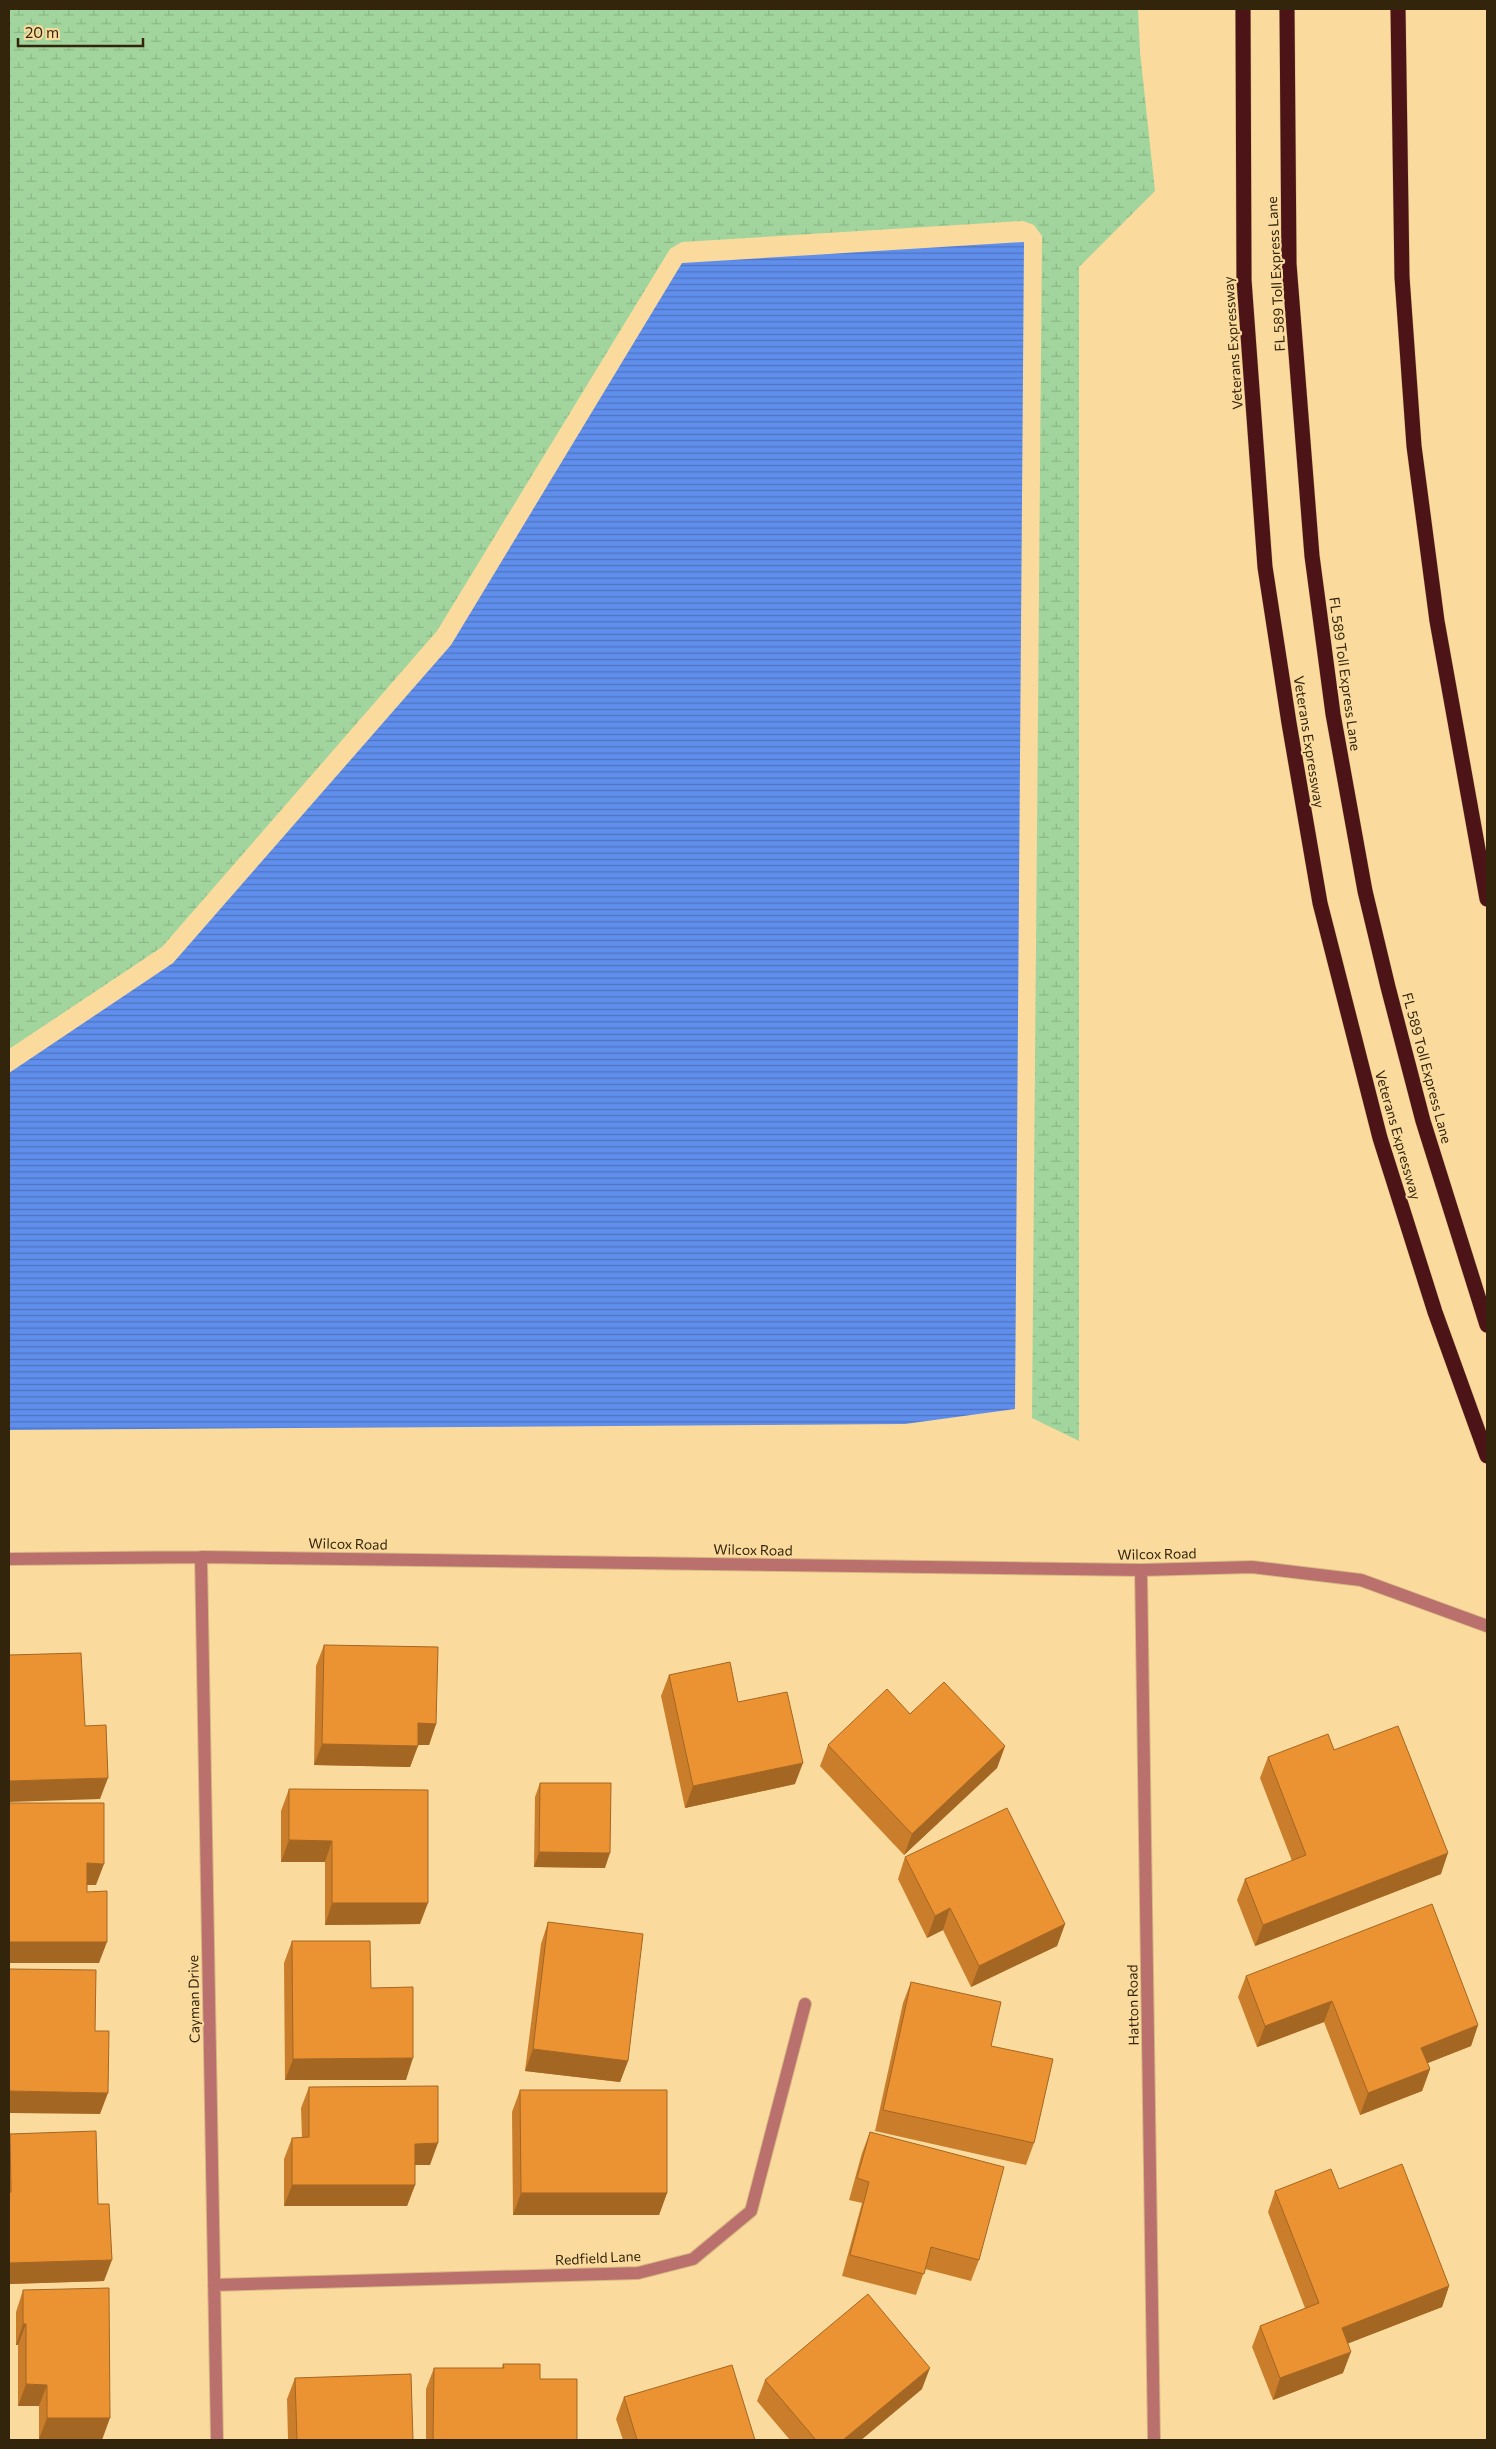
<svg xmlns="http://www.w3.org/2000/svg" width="1496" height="2449" font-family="Commissioner,sans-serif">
  <defs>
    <pattern id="wetland-marsh" width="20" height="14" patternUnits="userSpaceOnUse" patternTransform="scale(1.25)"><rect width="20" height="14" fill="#a1d59d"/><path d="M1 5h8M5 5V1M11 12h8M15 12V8" fill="none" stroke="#8bb786"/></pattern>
    <pattern id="water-rules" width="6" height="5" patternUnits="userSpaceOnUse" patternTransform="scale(1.25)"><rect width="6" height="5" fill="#5f8eec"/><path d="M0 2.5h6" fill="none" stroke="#4f74be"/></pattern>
  </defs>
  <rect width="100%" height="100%" fill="#fbdb9d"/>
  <path fill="url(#wetland-marsh)" d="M9,9H1138L1140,52L1155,191L1079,267V1441L1032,1418L1042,236L1034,225L1023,221L682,242L670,249L437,631L162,947L9,1049Z"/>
  <path fill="url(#water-rules)" d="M1024,242L1015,1409L905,1424L9,1430V1073L173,963L451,645L682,263Z"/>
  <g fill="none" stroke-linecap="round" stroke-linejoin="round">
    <defs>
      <path id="minor" d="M201,1557L217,2440
        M9,1559L201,1557L1141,1570L1252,1567L1361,1580L1487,1626
        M1141,1570L1154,2440
        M214,2285L638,2273L693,2259L751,2211L805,2004"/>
      <path id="highway" d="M1243,9L1244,280L1265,567L1289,723L1320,903L1380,1138L1435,1312L1487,1456
        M1287,9L1289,264L1312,556L1333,714L1365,891L1388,987L1423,1121L1487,1325
        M1398,9L1402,277L1414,446L1437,621L1487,899"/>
    </defs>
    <use href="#minor" stroke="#d7ba83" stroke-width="14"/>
    <use href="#highway" stroke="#d7ba83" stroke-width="16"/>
    <use href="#minor" stroke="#ba706d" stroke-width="12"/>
    <use href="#highway" stroke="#4c1416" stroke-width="15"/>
  </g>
  <path fill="#ca7e2b" d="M324,1645L436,1724L429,1745H418L410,1767L314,1765L316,1666Z
    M669,1675L738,1702L795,1784L685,1808L661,1696Z
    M910,1714L1005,1746L997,1768L904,1855L820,1766L828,1745Z
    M1334,1750L1441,1874L1255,1946L1237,1900L1245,1879L1292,1861L1260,1778L1268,1757Z
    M540,1783L605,1868L534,1867L535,1797Z
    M289,1789L420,1924L325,1925V1862H281V1811Z
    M905,1857L1065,1924L1057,1946L971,1987L943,1930L927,1938L898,1879Z
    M548,1922L628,2061L620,2082L525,2071L541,1944Z
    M292,1941L371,1988L406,2080H285L284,1963Z
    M1246,1976L1478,2025L1471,2046L1427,2063L1430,2069L1422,2091L1360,2115L1324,2022L1257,2047L1238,1997Z
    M911,1982L991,2046L1034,2143L1026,2165L875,2131L903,2003Z
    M309,2087L430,2165H415V2185L407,2206H284V2159L292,2138H302L301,2108Z
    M520,2090L667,2193L659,2215H513L512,2112Z
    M870,2132L979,2260L971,2281L925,2269L916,2295L842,2276L862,2203L849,2200L862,2153Z
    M10,2134L98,2204L104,2281L9,2284V2136Z
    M1339,2189L1449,2286L1442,2307L1348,2343L1343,2373L1273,2400L1252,2347L1260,2326L1305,2308L1268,2212L1275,2191Z
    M23,2290L102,2440L39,2439V2406H18V2345H16V2312Z
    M503,2364L540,2379L577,2440H426V2389L434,2368H502Z
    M295,2378L413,2440H288L287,2399Z
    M765,2380L922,2389L861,2440H790L757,2401Z
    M624,2397L755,2440H623L616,2419Z"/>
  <path fill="#a46623" d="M418,1723L436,1724L429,1745H410Z
    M322,1744L418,1746L410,1767L314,1765Z
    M1005,1746L997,1768L904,1855L912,1834Z
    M803,1763L795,1784L685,1808L693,1786Z
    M108,1778L100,1799L9,1802V1781Z
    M289,1840L332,1841L325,1862H281Z
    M539,1852L610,1853L605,1868L534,1867Z
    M1448,1853L1441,1874L1255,1946L1263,1925Z
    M87,1863L104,1864L96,1885H79Z
    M332,1903H428L420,1924L325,1925Z
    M950,1908L943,1930L927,1938L935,1916Z
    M1065,1924L1057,1946L971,1987L979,1966Z
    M9,1942H107L99,1963H9Z
    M1332,2001L1324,2022L1257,2047L1265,2026Z
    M1478,2025L1471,2046L1413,2069L1421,2048Z
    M533,2049L628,2061L620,2082L525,2071Z
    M413,2058L406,2080H285L293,2059Z
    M1430,2069L1422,2091L1360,2115L1368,2093Z
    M9,2091L108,2093L100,2114L9,2113Z
    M438,2143L430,2165H407L415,2144Z
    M292,2185H415L407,2206H284Z
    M521,2193H667L659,2215H513Z
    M112,2260L104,2281L9,2284V2263Z
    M1449,2286L1442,2307L1334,2349L1342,2328Z
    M23,2324H26L18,2345H16Z
    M1351,2352L1343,2373L1273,2400L1280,2378Z
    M930,2368L922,2389L861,2440H843Z
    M26,2384L47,2385L39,2406H18Z
    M47,2418H110L102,2440L39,2439Z"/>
  <path fill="#eb9232" stroke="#a46623" d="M324,1645L438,1647L436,1724L418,1723V1746L322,1744Z
    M81,1653L85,1726L106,1725L108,1778L9,1781V1655Z
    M730,1662L738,1702L787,1692L803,1763L693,1786L669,1675Z
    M944,1682L1005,1746L912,1834L828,1745L887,1689L910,1714Z
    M1398,1726L1448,1853L1263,1925L1245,1879L1306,1855L1268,1757L1328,1734L1334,1750Z
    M540,1783H611L610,1853L539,1852Z
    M289,1789L428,1790V1903H332V1841L289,1840Z
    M9,1803H104V1864L87,1863V1892L107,1891V1942H9Z
    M1007,1808L1065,1924L979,1966L950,1908L935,1916L905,1857Z
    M1432,1904L1478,2025L1421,2048L1430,2069L1368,2093L1332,2001L1265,2026L1246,1976Z
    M548,1922L643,1934L628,2061L533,2049Z
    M292,1941H370L371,1988L413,1987V2058L293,2059Z
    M9,1969L96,1970L95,2031H109L108,2093L9,2091Z
    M911,1982L1001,2002L991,2046L1053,2059L1034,2143L883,2110Z
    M438,2086V2143L415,2144V2185H292V2138L309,2137V2087Z
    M520,2090H667V2193H521Z
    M96,2131L98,2204H109L112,2260L9,2263V2193L11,2192L10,2134Z
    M870,2132L1004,2167L979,2260L931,2247L924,2274L850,2255L869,2182L857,2178Z
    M1402,2164L1449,2286L1342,2328L1351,2352L1280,2378L1260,2326L1319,2303L1275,2191L1331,2169L1339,2189Z
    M109,2288L110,2418H47V2385L26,2384V2324H23V2290Z
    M868,2294L930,2368L843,2440H816L765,2380Z
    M503,2364H540V2379H577V2440H433L434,2368H504Z
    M732,2365L755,2440H637L624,2397Z
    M411,2374L413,2440H297L295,2378Z"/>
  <g text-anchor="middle" stroke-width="4" stroke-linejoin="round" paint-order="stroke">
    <g font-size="14" fill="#32250c" stroke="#fbdb9d">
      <text transform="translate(1276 274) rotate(-93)" y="5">FL 589 Toll Express Lane</text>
      <text transform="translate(1233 343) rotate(-94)" y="5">Veterans Expressway</text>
      <text transform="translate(1345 674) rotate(82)" y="5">FL 589 Toll Express Lane</text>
      <text transform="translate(1309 742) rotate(81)" y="5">Veterans Expressway</text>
      <text transform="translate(1427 1068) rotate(75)" y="5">FL 589 Toll Express Lane</text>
      <text transform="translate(1398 1135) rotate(74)" y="5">Veterans Expressway</text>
      <text transform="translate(348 1544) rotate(1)" y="5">Wilcox Road</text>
      <text transform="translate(753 1550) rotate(1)" y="5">Wilcox Road</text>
      <text transform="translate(1157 1554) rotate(-1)" y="5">Wilcox Road</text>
      <text transform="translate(194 1999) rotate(-91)" y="5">Cayman Drive</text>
      <text transform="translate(1133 2005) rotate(-91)" y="5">Hatton Road</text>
      <text transform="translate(598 2258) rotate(-3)" y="5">Redfield Lane</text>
    </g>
  </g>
  <rect width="1496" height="2449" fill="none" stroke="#32250c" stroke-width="20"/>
  <path d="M18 38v8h125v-8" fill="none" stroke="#32250c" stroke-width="2.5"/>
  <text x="25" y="38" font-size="15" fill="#32250c" stroke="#fbdb9d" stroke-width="4" paint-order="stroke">20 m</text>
</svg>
